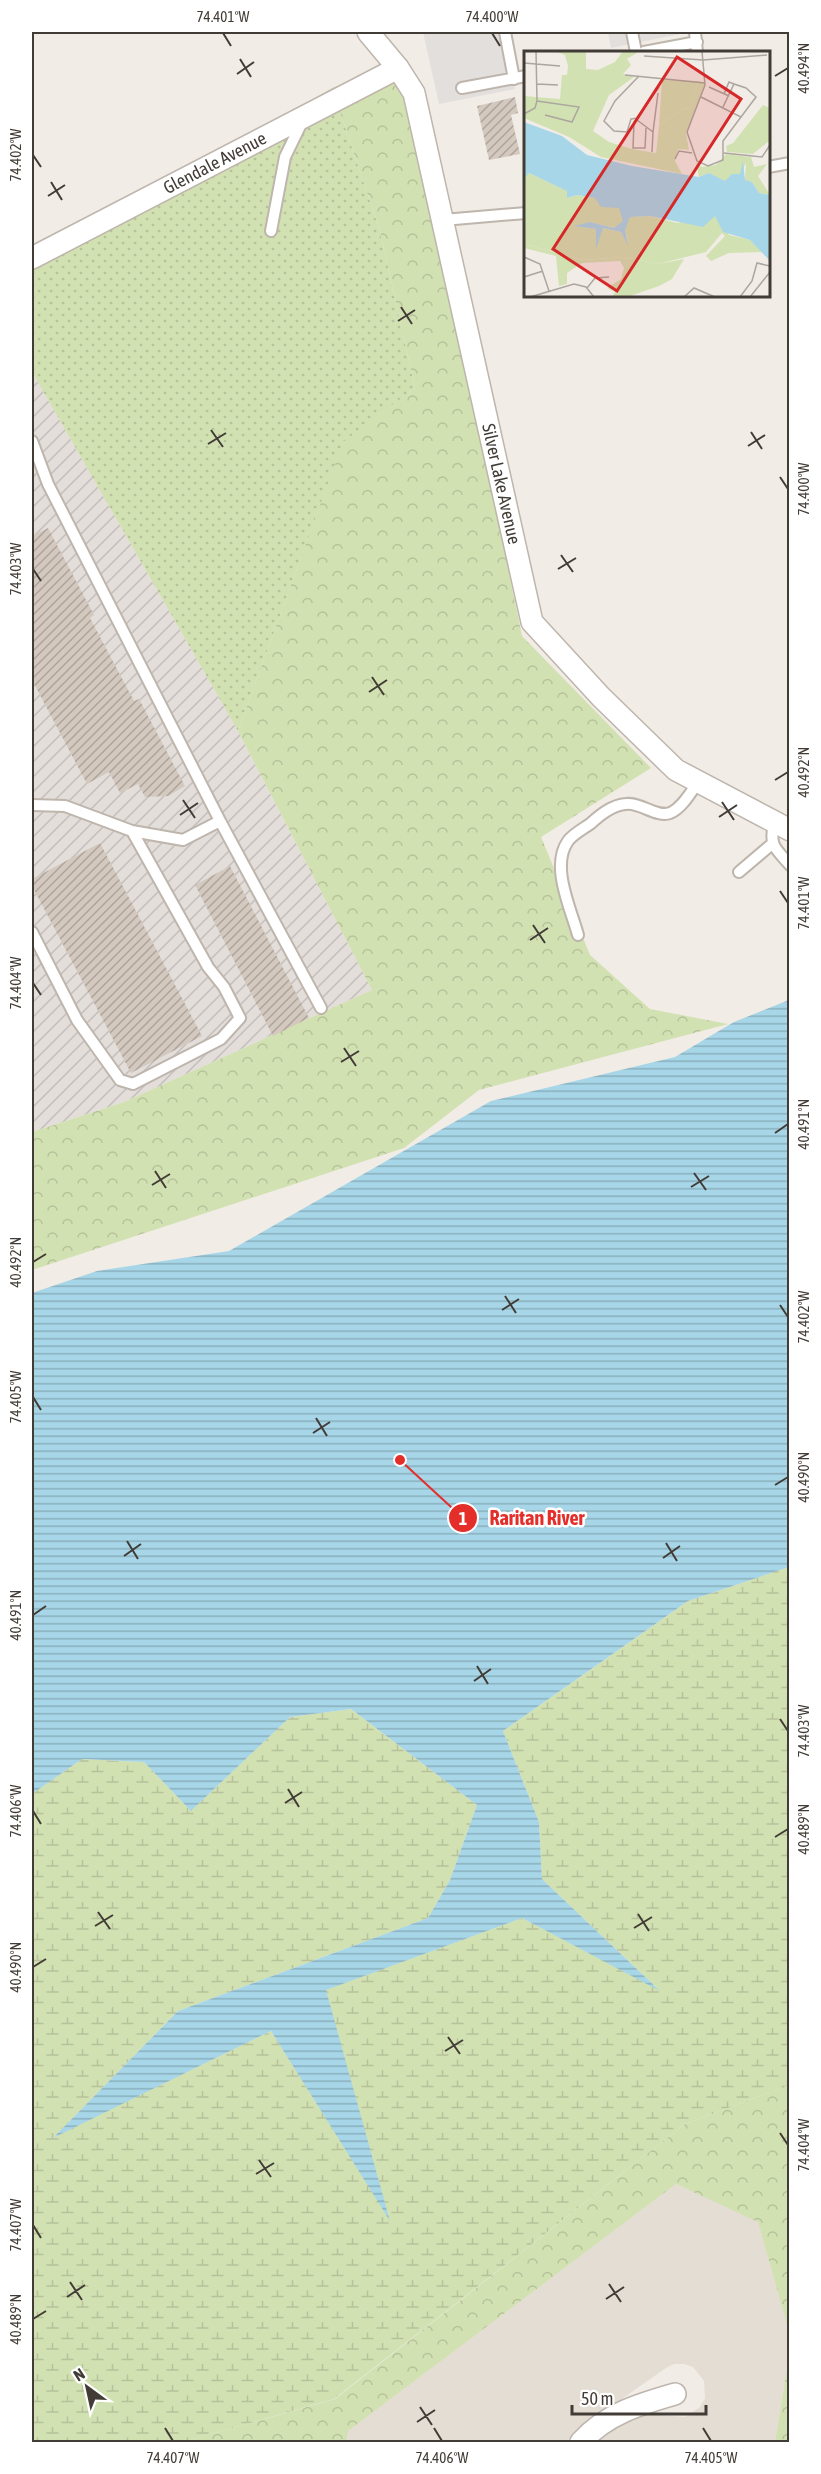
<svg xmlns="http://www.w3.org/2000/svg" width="821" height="2474" font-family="'Asap Condensed',sans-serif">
  <defs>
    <pattern id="industrial-furrows" width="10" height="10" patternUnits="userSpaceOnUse" patternTransform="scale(1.5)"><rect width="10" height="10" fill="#e3deda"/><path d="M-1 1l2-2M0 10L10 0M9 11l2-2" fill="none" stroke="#c4bfbc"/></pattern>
    <pattern id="grass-dots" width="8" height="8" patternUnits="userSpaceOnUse" patternTransform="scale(1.5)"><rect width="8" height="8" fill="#d2e1b2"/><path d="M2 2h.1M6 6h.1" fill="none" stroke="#b6c29a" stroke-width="1.8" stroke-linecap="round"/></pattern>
    <pattern id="forest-crowns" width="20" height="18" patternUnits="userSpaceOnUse" patternTransform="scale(1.5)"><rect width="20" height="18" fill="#d2e1b2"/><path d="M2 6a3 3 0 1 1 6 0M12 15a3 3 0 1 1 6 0" fill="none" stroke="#b6c29a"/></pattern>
    <pattern id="wetland-marsh" width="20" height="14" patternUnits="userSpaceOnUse" patternTransform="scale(1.5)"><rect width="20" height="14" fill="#d2e1b2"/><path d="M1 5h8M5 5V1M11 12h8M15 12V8" fill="none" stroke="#b6c29a"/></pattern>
    <pattern id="water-rules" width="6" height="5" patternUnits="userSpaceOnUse" patternTransform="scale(1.5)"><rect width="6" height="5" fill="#a7d6e8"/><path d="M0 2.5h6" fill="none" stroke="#8aafbd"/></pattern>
    <pattern id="building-hatch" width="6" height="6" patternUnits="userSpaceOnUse" patternTransform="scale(1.5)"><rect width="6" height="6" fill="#d4c9bf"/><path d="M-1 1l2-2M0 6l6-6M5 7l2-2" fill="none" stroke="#aea49c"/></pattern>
  </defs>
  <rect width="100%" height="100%" fill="#f1ece5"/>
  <path fill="#e4ddd4" d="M676,2184L758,2221L789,2332V2356L775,2442H594L608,2428L642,2414L685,2417L700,2407L705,2398L704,2381L693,2367L684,2364H674L666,2368L616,2403L596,2413L566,2442H346L347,2431Z"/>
  <path fill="url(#industrial-furrows)" d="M32,372L238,731L372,990L124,1102L32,1132Z"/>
  <path fill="url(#grass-dots)" d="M332,88L380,231L415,388L343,443L238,731L32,372V269Z"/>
  <path fill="url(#forest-crowns)" d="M404,67L522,636L651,768L541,837L590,955L650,1009L728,1024L479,1090L404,1148L32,1270V1132L124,1102L372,990L238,731L343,442L415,388L380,231L332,88Z
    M789,2085V2332L758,2222L676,2184L348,2431L346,2442H183L335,2399L685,2124Z
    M789,2356V2442H775Z"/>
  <path fill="url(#wetland-marsh)" d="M789,1567V2085L685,2124L334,2399L183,2442H32V1794L82,1759L144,1762L191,1811L290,1717L351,1709L477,1805L450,1880L428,1918L178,2011L54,2137L271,2031L389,2218L325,1990L522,1918L658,1989L542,1879L539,1822L503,1731L688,1601Z"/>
  <path fill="#e2dfdd" d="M423,32H505L515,89L439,104Z
    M608,32H690L611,48Z"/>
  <path fill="url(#water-rules)" d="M789,1000V1567L688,1601L503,1731L539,1822L542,1879L660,1991L522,1918L326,1990L390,2221L271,2031L53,2138L178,2011L428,1918L450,1880L477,1805L351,1709L290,1717L191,1811L144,1762L82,1759L32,1794V1293L97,1271L229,1251L491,1101L675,1057L734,1022Z"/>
  <path fill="url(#building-hatch)" d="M515,97L518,113L511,115L520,154L489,160L477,106Z
    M48,528L94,615L90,618L134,701L139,699L185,786L168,796L145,797L138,784L120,793L109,772L87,784L32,680V536Z
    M100,843L202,1036L131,1073L32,886V879Z
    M230,866L309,1018L273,1036L195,885Z"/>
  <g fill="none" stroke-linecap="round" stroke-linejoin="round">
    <defs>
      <path id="lane" d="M505,32L514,79
        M632,32L636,52
        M695,32L697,52
        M644,52L697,42
        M462,88L526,76
        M768,167L790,163
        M443,220L526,213
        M271,231L285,157L303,120
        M32,441L48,484L220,821L183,840L132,831L65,806L32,805
        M220,821L321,1008
        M774,823C769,846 775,848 790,865
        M739,872L772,844
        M32,932L77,1020L120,1080L133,1084L221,1039L240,1018L224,987L208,967L132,831
        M578,935C571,909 550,866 568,841C573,834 583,829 590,824C600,815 612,805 626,804C640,802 657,818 670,813C682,808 691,792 698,782"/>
      <g id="street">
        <path id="s1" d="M368,32L398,68L414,93L532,622L601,697L676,770L790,830"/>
        <path id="s2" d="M32,258L398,68"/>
        <path d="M581,2442C606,2414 640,2404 675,2394"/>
      </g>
    </defs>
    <use href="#lane" stroke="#beb5ac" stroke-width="14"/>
    <use href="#street" stroke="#beb5ac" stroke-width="24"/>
    <use href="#lane" stroke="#fff" stroke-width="10"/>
    <use href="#street" stroke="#fff" stroke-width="21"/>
  </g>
  <path fill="none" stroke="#423c36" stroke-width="2" d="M223,33L231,46M492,33L500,46M240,59L251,77M237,74L254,62M775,76L788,68M33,155L41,167M51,182L62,200M48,196L65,185M401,307L412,324M398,321L415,310M211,430L223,447M751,432L762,449M208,444L226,433M748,446L765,435M780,477L788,489M561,555L573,572M33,569L41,581M558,569L576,558M372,677L384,695M369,692L387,680M775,780L788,772M183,800L195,818M722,802L734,820M180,815L198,803M719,817L737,805M780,891L788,903M533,925L545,943M530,940L548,928M33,983L41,995M344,1048L356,1066M341,1062L359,1051M775,1133L788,1124M155,1171L166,1188M694,1173L706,1190M152,1185L170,1174M691,1187L709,1176M33,1262L46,1254M505,1296L516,1313M780,1305L788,1317M502,1310L519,1299M33,1397L41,1410M316,1418L327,1436M313,1433L330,1422M775,1485L788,1477M127,1541L138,1559M666,1543L677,1561M124,1556L141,1544M663,1558L680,1546M33,1615L46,1606M477,1666L488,1684M474,1681L491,1669M780,1719L788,1731M288,1789L299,1807M285,1803L302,1792M33,1811L41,1824M775,1837L788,1829M98,1912L110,1929M638,1914L649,1931M95,1926L113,1915M634,1928L652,1917M33,1967L46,1959M448,2037L460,2054M445,2051L463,2040M780,2133L788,2145M259,2160L271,2177M256,2174L274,2163M33,2225L41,2238M70,2282L82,2300M609,2284L621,2302M67,2297L85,2285M606,2299L624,2287M33,2319L46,2311M420,2407L432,2425M417,2422L435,2410M165,2428L173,2441M434,2428L442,2441M703,2428L711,2441"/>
  <g text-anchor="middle" stroke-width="5" stroke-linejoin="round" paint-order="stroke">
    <g font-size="18" fill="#423c36" stroke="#fff">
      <text dy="6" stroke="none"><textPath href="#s2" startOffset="206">Glendale Avenue</textPath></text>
      <text dy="6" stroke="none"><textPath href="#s1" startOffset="477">Silver Lake Avenue</textPath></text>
    </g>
  </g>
  <g transform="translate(524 51)">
    <rect width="246" height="246" fill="#f1ece5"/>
    <path d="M138,29L175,30L166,57L158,58L135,75Z" fill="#d2e1b2"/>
    <path d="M31,0H62V18L74,19L91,11L99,0H116L103,8L107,14L99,23L110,26L85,44L69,80L85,91L108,98L132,102L135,75L158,58L166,57L175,30L181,32L162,82L165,99L154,98L151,110L158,123L77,106L45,86L0,67V45L36,48L38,24H43L44,15L41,4ZM239,54L246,57L245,90L229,103L203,101L202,95L209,92ZM202,103L227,106L230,116L243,113L234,125L246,144L235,142L228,131L221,130L222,112L216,123L201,131L185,122L175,126L172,112L178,116L192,114ZM0,193L59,209L100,206L134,213L160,208L148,228L135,235L103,246H88L91,241L83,237L97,228L100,217L96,210L58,212L43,222V233L35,235L32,205L0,197Z" fill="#d2e1b2"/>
    <path d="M0,120L44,140L43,147L53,144L71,147L95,157L100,170L90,177L66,171L52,175L72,178V196L78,177L97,181L104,191L101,179L105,166L126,165L153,172L191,165L205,184L226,189L238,201L205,202L187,210L182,205L201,185L198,182L182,201L134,213L100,206L59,209L0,193Z" fill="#d2e1b2"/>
    <path d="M0,71L38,85L63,104L108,115L175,126L185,122L201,130L208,123H216L219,110L221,129L228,131L235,142L246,144V210L226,189L199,181L191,165L179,176L126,165L106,166L101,179L104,194L97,181L79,177L72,198V178L50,175L66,171L90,177L99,170L95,157L77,156L71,147L53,144L43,147V140L5,122L0,128Z" fill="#a7d6e8"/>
    <path fill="none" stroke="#aba69f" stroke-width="1.5" d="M120,5L179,9L243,4M0,12L36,15M101,24L181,32M13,33L34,34M185,36L205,45M200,43L205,31L210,33M177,46L217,66L199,90V109L184,115L173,110L163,81L181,34L178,0M13,50L55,56L48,71L21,64M199,56L210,33L222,37L232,46L217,66M0,63L11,57L13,50L12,0M114,67L107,68L103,81L90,80L80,70L91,50L115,25M113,69L129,81L134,42M122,77L121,97H109L110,71L135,36M128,101L129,81M200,102L238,106L246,94M151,108L155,100L168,102M0,206L16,213L25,240M0,226L19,220M63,237L71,227L85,226M6,246L50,233L62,236L70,246M160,246L170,237L191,246M216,246L228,230L233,212L246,215M226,246L246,221"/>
    <path fill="#d62828" fill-opacity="0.15" stroke="#d62828" stroke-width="3" d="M153,6L217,48L93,240L29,198Z"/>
    <rect width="246" height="246" fill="none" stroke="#423c36" stroke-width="3"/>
  </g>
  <path fill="none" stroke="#e32e2a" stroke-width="2" d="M400 1460L463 1518"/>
  <g fill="#e32e2a" stroke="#fff" stroke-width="2">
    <circle cx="400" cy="1460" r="6"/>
    <circle cx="463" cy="1518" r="15"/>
  </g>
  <g font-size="18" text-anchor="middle" font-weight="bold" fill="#fff">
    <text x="463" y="1525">1</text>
  </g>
  <g font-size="20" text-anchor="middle" font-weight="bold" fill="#e32e2a" stroke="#fff" stroke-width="5" stroke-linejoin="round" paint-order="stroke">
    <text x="537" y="1525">Raritan River</text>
  </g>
  <rect width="821" height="2474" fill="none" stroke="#ffffff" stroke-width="66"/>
  <g transform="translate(87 2387) rotate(327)" stroke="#ffffff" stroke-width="4.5" paint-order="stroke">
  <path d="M0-4.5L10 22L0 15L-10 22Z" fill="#423c36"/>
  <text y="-9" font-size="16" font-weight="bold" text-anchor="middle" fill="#423c36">N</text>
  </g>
  <path d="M572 2405v9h134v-9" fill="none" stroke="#423c36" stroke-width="3"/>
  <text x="581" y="2405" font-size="18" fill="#423c36" stroke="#ffffff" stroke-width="4.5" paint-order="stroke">50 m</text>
  <rect x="33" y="33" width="755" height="2408" fill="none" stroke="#423c36" stroke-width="2"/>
  <g font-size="15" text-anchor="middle" fill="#423c36">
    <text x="223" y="22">74.401°W</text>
    <text x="492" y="22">74.400°W</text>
    <text transform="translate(804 68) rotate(-90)" y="5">40.494°N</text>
    <text transform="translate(16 155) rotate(-90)" y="5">74.402°W</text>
    <text transform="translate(804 489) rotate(-90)" y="5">74.400°W</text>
    <text transform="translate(16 569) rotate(-90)" y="5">74.403°W</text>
    <text transform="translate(804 772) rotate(-90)" y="5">40.492°N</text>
    <text transform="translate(804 903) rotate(-90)" y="5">74.401°W</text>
    <text transform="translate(16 983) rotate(-90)" y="5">74.404°W</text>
    <text transform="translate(804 1124) rotate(-90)" y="5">40.491°N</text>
    <text transform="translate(16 1262) rotate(-90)" y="5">40.492°N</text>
    <text transform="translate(804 1317) rotate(-90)" y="5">74.402°W</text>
    <text transform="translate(16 1397) rotate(-90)" y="5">74.405°W</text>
    <text transform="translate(804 1477) rotate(-90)" y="5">40.490°N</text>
    <text transform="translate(16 1615) rotate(-90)" y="5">40.491°N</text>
    <text transform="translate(804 1731) rotate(-90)" y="5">74.403°W</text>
    <text transform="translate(16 1811) rotate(-90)" y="5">74.406°W</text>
    <text transform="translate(804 1829) rotate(-90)" y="5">40.489°N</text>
    <text transform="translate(16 1967) rotate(-90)" y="5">40.490°N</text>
    <text transform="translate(804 2145) rotate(-90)" y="5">74.404°W</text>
    <text transform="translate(16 2225) rotate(-90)" y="5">74.407°W</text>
    <text transform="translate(16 2319) rotate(-90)" y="5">40.489°N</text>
    <text x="173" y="2463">74.407°W</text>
    <text x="442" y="2463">74.406°W</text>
    <text x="711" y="2463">74.405°W</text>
  </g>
</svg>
